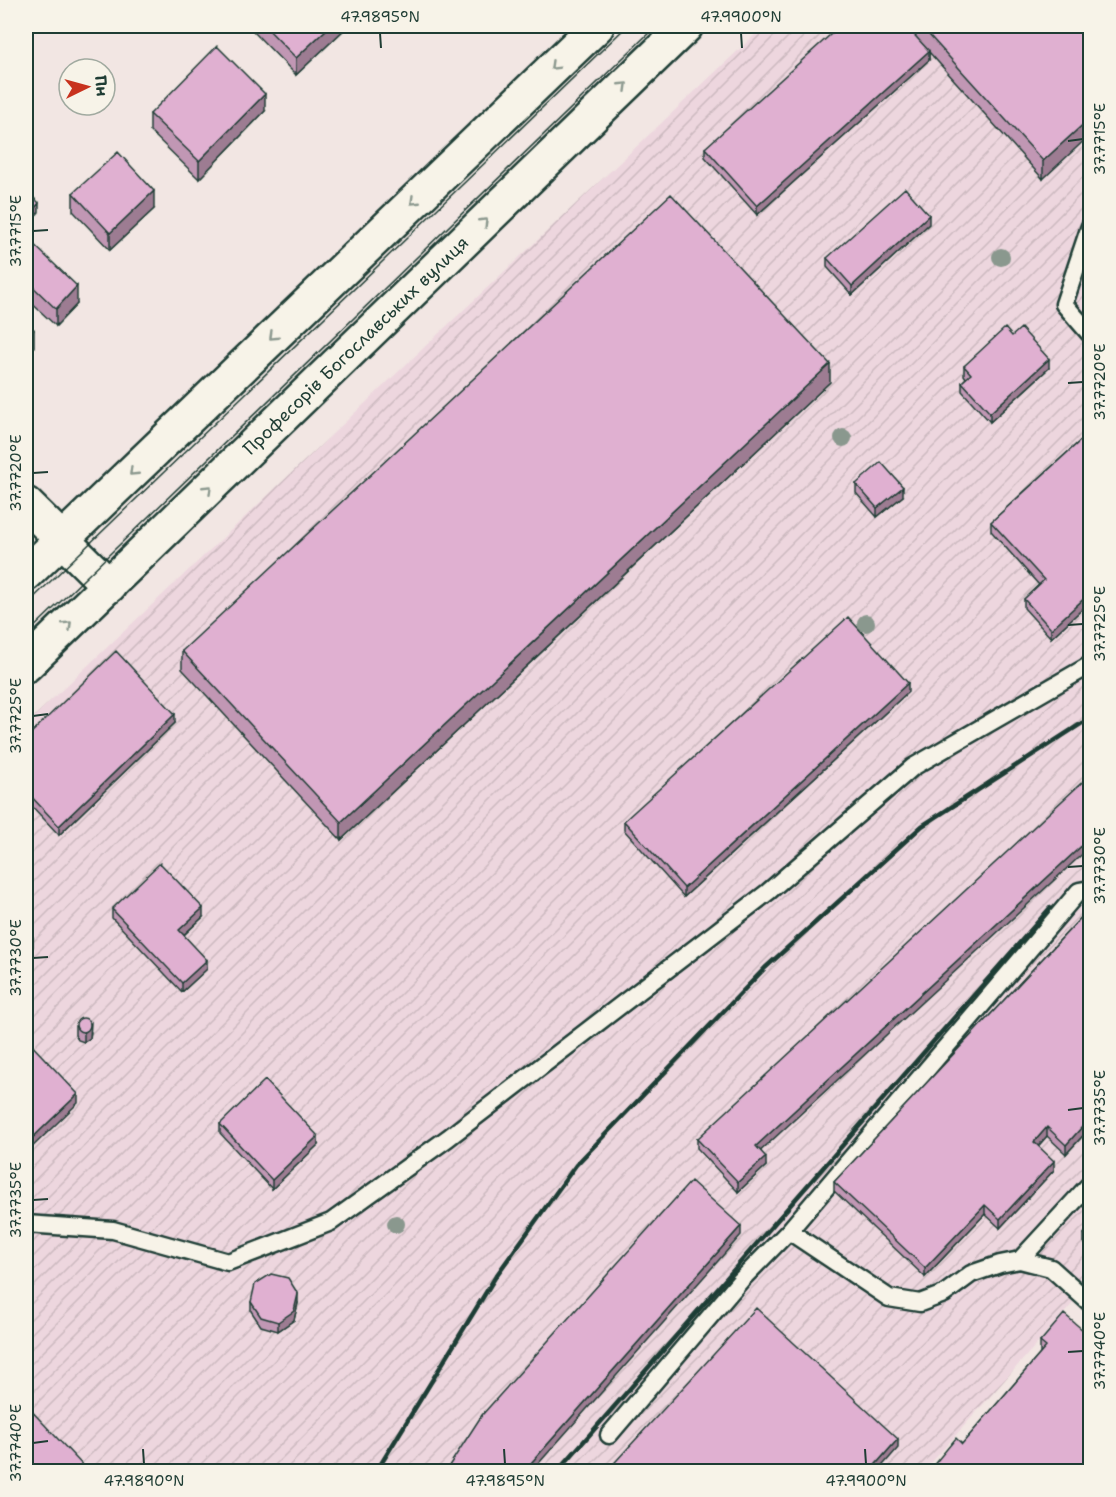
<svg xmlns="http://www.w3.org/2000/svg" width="1116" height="1497" font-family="'Shantell Sans',sans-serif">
  <defs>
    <pattern id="industrial-furrows" width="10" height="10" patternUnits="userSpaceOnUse" patternTransform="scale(1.5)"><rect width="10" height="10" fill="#edd6de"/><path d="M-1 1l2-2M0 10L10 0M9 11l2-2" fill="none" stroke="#cbb9bf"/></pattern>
  </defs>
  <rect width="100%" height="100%" fill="#f2e6e3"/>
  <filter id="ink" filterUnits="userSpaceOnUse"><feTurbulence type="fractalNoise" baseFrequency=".0167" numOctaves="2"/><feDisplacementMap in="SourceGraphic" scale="12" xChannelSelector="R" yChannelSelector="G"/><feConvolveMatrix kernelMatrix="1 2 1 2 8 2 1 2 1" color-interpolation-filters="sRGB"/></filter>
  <g filter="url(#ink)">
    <path fill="url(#industrial-furrows)" d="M764,26H1090V1284L924,1471L26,1472V724Z"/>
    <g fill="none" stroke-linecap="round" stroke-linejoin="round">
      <defs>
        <path id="lane" d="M1090,226L1064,304L1090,334
          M26,1224L113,1230L228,1262L331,1222L448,1138L768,892L913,767L1090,665
          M789,1231L1079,891L1090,889
          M1020,1260L1090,1184
          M609,1435L741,1280L789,1231L889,1298L920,1303L944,1294L971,1274L1000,1264L1020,1260L1051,1268L1090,1303"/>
        <path id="street" d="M26,504L109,586"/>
        <g id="secondary">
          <path d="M26,574L597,26"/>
          <path id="s1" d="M26,665L686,26"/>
        </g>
      </defs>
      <use href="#lane" stroke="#1f3d34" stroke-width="21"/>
      <use href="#street" stroke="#1f3d34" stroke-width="38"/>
      <use href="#secondary" stroke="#1f3d34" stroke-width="38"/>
      <use href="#lane" stroke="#f7f3e8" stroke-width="16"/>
      <use href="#street" stroke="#f7f3e8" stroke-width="33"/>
      <use href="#secondary" stroke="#f7f3e8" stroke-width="33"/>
      <path stroke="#1f3d34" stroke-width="1.5" d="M26,605L627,26
        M26,635L656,26"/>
      <path stroke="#1f3d34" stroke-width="4.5" d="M376,1472L496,1276L576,1165L765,968L922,826L1090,718
        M557,1472L1050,908"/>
    </g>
    <g fill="#8a988e">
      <circle cx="1001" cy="257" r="9"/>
      <circle cx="843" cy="438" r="9"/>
      <circle cx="866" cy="623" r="9"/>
      <circle cx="396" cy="1224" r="9"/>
    </g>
    <path fill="#c197b4" stroke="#1f3d34" stroke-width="1.5" d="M253,26H348L296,75L253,31Z
      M913,26H1090L1043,179L929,52V60L757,215L705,157V148L913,33Z
      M265,111L199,179L150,131V114Z
      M73,193L154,209L110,250L73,211Z
      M929,224L852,295L827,267V258Z
      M26,237L77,304L56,326L26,298Z
      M1012,336L1049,368L990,422L962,391V382L966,378L964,375V366Z
      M830,382L341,840L182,669V651Z
      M1090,432V602L1051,638L1024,608V599L1039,585L991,531V522Z
      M856,484L903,496L877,517L856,493Z
      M908,692L684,897L624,830V821Z
      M175,723L59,835L26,800V738Z
      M1090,908V1128L1066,1154L1047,1136L1038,1146L1054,1170L1000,1228L985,1214L925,1277L834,1191V1182Z
      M112,909L203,917L184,935L207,969L182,992L112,918Z
      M75,1026L91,1032L90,1038L84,1042L78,1040L75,1035Z
      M220,1124L318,1145L272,1189L220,1133Z
      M697,1139L761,1151L766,1166L738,1192L697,1148Z
      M1090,1226V1249L1084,1243V1234Z
      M251,1302L298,1303L294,1320L278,1331L261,1326L251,1311Z
      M1090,1336V1472H932V1467L962,1444L1040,1354V1342Z"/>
    <path fill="#9d7b92" stroke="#1f3d34" stroke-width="1.5" d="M330,26H348L296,75V58Z
      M929,51V60L757,215V206Z
      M265,94V111L199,179V161Z
      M1090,118V135L1043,179V161Z
      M154,191V209L110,250V233Z
      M39,203V212L26,227V218Z
      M929,215V224L852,295V286Z
      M77,286V304L56,326V309Z
      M34,330V347L26,356V339Z
      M1049,359V368L990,422V413Z
      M830,364V382L341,840V822Z
      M903,487V496L877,517V508Z
      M1090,593V602L1051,638V629Z
      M908,683V692L684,897V888Z
      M175,714V723L59,835V826Z
      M1090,838V847L756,1155V1146Z
      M27,908V917L26,918V909Z
      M203,908V917L179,939V930Z
      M33,938V947L26,955V946Z
      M207,960V969L182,992V983Z
      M91,1023L90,1038L84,1042V1033Z
      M78,1094V1103L26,1153V1144Z
      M1090,1118V1128L1066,1154V1145Z
      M1047,1127V1136L1034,1151V1142Z
      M318,1136V1145L272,1189V1180Z
      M766,1157V1166L738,1192V1182Z
      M1054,1161V1170L1000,1228V1219Z
      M985,1205V1214L925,1277V1268Z
      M741,1226V1235L531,1472H523Z
      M298,1294V1303L294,1320L278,1331V1322Z
      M898,1439V1448L877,1472H869Z"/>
    <path fill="#e0b0d1" stroke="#1f3d34" stroke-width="1.5" d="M265,26H330L296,58Z
      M840,26H906L929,51L757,206L705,148Z
      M921,26H1090V118L1043,161Z
      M217,46L265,94L199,161L150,114Z
      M118,152L154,191L110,233L73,193Z
      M905,188L929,215L852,286L827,258Z
      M26,190L39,203L26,218Z
      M671,194L830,364L341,822L182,651Z
      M26,237L77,286L56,309L26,280Z
      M26,321L34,330L26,339Z
      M1005,328L1012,336L1021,328L1049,359L990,413L962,382L971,374L964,366Z
      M1090,432V593L1051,629L1024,599L1044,580L991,522Z
      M881,462L903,487L877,508L856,484Z
      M848,617L908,683L684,888L624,821Z
      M116,651L175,714L59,826L26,791V738Z
      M1090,775V838L756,1146L766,1157L738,1182L697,1139Z
      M160,863L203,908L179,930L207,960L182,983L112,909Z
      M1090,908V1118L1066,1145L1047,1127L1034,1142L1054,1161L1000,1219L985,1205L925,1268L834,1182Z
      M26,930L33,938L26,946Z
      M76 1025a7 7 0 1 1 14 0a7 7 0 1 1-14 0Z
      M26,1039L78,1094L26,1144Z
      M265,1080L318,1136L272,1180L220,1124Z
      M691,1181L741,1226L523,1472H445L482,1415Z
      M1090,1226V1240L1084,1234Z
      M271,1274L288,1278L298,1294L294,1311L278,1322L261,1317L251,1302L255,1284Z
      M756,1308L898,1439L869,1472H606Z
      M1064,1314L1090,1336V1472H937L932,1467L956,1438L962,1444L1046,1347L1040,1342Z
      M26,1405L89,1472H26Z"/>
    <defs><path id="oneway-chevron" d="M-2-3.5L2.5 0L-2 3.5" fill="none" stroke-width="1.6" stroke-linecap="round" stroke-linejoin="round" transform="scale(1.5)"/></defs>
    <g stroke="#8b988e">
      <use href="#oneway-chevron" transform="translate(554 66) rotate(136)"/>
      <use href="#oneway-chevron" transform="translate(624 86) rotate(-44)"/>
      <use href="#oneway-chevron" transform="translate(414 201) rotate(136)"/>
      <use href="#oneway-chevron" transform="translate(484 222) rotate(-44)"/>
      <use href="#oneway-chevron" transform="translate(273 336) rotate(136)"/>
      <use href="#oneway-chevron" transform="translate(133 472) rotate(136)"/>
      <use href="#oneway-chevron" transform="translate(208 489) rotate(-44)"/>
      <use href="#oneway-chevron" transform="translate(68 625) rotate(-44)"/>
    </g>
  </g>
  <path fill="none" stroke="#1f3d34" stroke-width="2" d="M380,33L381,48M741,33L742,48M1068,141L1083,139M33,231L48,230M1068,383L1083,382M33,473L48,472M1068,625L1083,624M33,716L48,714M1068,867L1083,866M33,958L48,957M1068,1110L1083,1108M33,1200L48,1199M1068,1352L1083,1351M33,1443L48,1441M143,1449L144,1464M504,1449L505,1464M865,1449L866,1464"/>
  <g text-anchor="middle" stroke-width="5" stroke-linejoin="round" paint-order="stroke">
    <g font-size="18" fill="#1f3d34" stroke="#f7f3e8">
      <text dy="6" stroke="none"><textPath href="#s1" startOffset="459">Професорів Богославських вулиця</textPath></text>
    </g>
  </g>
  <rect width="1116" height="1497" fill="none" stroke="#f7f3e8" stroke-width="66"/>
  <g transform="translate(87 87) rotate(85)"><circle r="28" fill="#f7f3e8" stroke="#a1aaa0" stroke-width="1.5"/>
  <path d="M0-4.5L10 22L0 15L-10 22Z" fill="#c8321e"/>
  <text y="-9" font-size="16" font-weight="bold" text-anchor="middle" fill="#1f3d34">Пн</text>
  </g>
  <rect x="33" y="33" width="1050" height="1431" fill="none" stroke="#1f3d34" stroke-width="2"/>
  <g font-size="15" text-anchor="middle" fill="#1f3d34">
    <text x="380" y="22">47.9895°N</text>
    <text x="741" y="22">47.9900°N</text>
    <text transform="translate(1100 139) rotate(-90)" y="5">37.7715°E</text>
    <text transform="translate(16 231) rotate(-90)" y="5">37.7715°E</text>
    <text transform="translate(1100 382) rotate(-90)" y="5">37.7720°E</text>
    <text transform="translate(16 473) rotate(-90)" y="5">37.7720°E</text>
    <text transform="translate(1100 624) rotate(-90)" y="5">37.7725°E</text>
    <text transform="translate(16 716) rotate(-90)" y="5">37.7725°E</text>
    <text transform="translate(1100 866) rotate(-90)" y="5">37.7730°E</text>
    <text transform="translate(16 958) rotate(-90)" y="5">37.7730°E</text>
    <text transform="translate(1100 1108) rotate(-90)" y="5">37.7735°E</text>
    <text transform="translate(16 1200) rotate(-90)" y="5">37.7735°E</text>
    <text transform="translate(1100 1351) rotate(-90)" y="5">37.7740°E</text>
    <text transform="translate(16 1443) rotate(-90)" y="5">37.7740°E</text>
    <text x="144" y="1486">47.9890°N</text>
    <text x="505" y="1486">47.9895°N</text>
    <text x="866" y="1486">47.9900°N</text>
  </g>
</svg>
